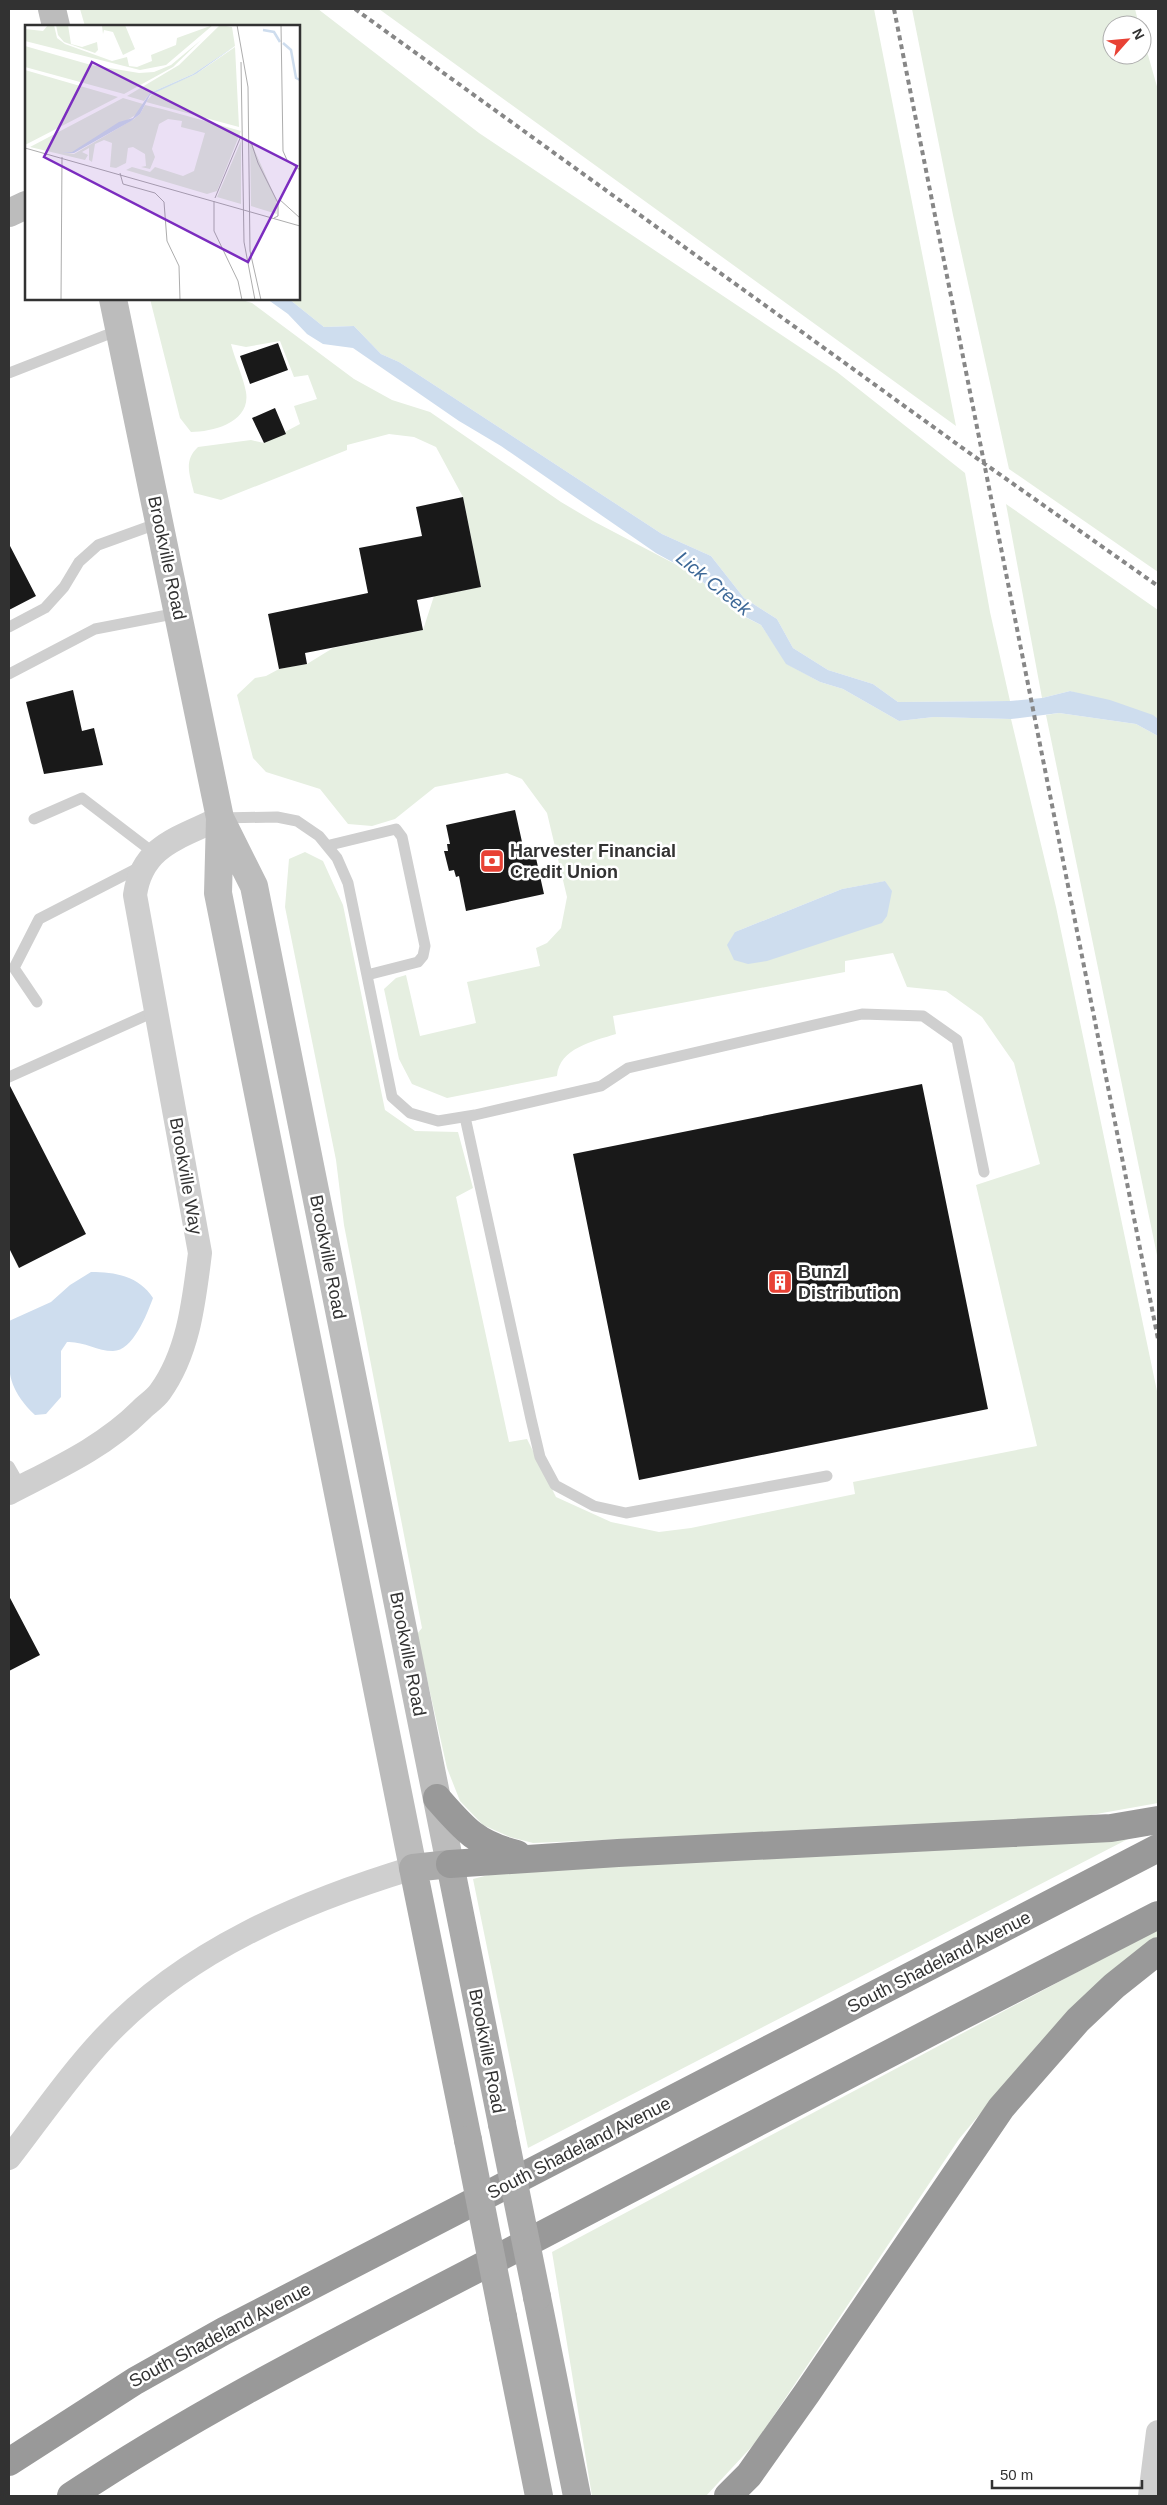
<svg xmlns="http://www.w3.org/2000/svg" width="1167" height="2505" font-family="Arial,sans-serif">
  <rect width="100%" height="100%" fill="#fff"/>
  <path fill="#e6efe1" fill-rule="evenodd" d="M80,9H318L479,133L837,372L965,473L990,612L1010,701L898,702L873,684L828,670L793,648L777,619L744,598L711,556L662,534L399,362L381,354L354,326L324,327L289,299H299V26H85Z
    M379,9H874L956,426Z
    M912,9H1135L1139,25H1112V55H1142V34L1158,90V572L1009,469L953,215Z
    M150,299H239L252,303L354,379L392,400L430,412L561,502L593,521L694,574L735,612L761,625L787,664L820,682L843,689L899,721L934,717L1011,719L1056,907L1158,1396V1803L1063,1820L533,1843L510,1837L483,1825L460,1801L447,1768L417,1634L422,1628L344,1225L336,1160L285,907L289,859L305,852L323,861L343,905L385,1110L415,1131L458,1132L473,1188L456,1197L509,1442L527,1439L556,1497L611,1522L659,1532L691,1528L855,1494L853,1482L1037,1446L976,1185L1040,1164L1014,1063L982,1017L946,991L907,987L893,953L845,961V972L613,1016L616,1034C594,1041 559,1048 557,1076L447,1098L412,1084L399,1059L384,989L396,978L406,975L420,1036L476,1023L467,982L540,966L536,948L547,943L561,928L567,897L547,813L522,779L507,773L435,787L395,819L372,826L348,824L320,789L266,772L253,758L237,695L255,678L266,676L279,669L307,664L333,648L423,630L434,596L481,587L463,497L436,447L414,437L389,434L347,445V450L221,500L194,493C190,475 183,461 198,447L251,440L264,443L300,424L294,406L317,399L308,375L294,377L280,341L246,347L231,344C235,360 243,376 246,392C251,422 214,432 191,432L180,418ZM886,881L735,932L842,889Z
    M1006,504L1158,610V719L1070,691L1042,698Z
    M1059,713L1136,724L1158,736V1260L1046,715Z
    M1128,1839L528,2148L473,1879L504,1871Z
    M1158,1929V1936L1107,1975L1040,2042L959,2139L756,2442L706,2496H592L552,2252Z"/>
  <path fill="#ceddee" d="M267,299H289L324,327L354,326L381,354L399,362L662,534L711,556L744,598L777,619L793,648L828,670L873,684L898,702L1010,701L1042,698L1070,691L1110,700L1153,715L1158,719V736L1136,724L1059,713L1011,719L934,717L899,721L843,689L820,682L786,664L761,625L736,612L694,574L656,553L501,446L459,421L353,348L323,344L307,334L288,314Z
    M885,881L892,891L887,916L882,923L767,961L748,964L734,960L727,945L735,932L842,889Z
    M91,1272C115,1272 139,1276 153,1298C147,1314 133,1351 113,1351C97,1351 83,1341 67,1342L61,1351V1397L46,1414L35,1415C2,1384 9,1362 9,1321L51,1302L70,1285Z"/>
  <path fill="#191919" d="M278,343L288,370L250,384L240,356Z
    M275,408L286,434L264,443L252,418Z
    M463,497L481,587L417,600L423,630L305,653L307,664L279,669L268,614L368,593L359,548L422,536L416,507Z
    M9,544L36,596L9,610Z
    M73,690L82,731L94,728L103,765L44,774L26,702Z
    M515,810L524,851L534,849L544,894L466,911L459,876L456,877L454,870L449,871L444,851H448L447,844H450L446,825Z
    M9,1084L86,1234L19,1268L9,1248Z
    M922,1084L988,1409L639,1480L573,1154Z
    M9,1596L40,1655L9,1671Z"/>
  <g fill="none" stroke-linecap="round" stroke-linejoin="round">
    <path stroke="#cfcfcf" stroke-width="11" d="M9,373L119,330
      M9,627L45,608L64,587L79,562L98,545L159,523
      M9,674L95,629L178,613
      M220,818L277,817L297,821L319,836L337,858L348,883L392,1097L410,1113L438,1121L475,1115L601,1086L628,1068L862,1014L923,1016L957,1040L984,1172
      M34,819L82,798L154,853
      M330,845L396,829L402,837L425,946L423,956L418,962L367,975
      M37,1002L14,968L39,919L142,866
      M9,1077L156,1011
      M465,1117L531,1419L540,1457L555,1485L594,1506L626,1513L827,1476
      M9,1466L21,1487"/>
    <path stroke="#cfcfcf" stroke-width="24" d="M9,1493C55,1469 103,1448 141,1410C147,1404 155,1399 160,1392C189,1352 194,1300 200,1253L135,895C142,845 180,838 220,818
      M9,2158C40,2118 70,2074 105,2037C187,1950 301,1902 413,1868
      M1150,2496L1158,2432"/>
    <path stroke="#bcbcbc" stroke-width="28" d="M52,9L56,26
      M9,213L26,205
      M113,299L220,818L218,893L413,1868
      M221,820L254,886L450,1864"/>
    <path stroke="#aaa" stroke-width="28" d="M468,2140L413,1868L450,1864L502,2124
      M537,2297L577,2496
      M503,2317L539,2496"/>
    <path stroke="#999" stroke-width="28" d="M437,1798C464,1829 476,1844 517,1854
      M450,1864L618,1853L1111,1828L1158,1820
      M9,2462L135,2381L224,2331L1158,1848
      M71,2496C212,2402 365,2328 515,2249C729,2136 943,2025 1158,1915
      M728,2496L749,2475L807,2393L1001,2108L1078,2020L1114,1986L1158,1951"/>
    <path stroke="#878787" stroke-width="4" stroke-dasharray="5 4" stroke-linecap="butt" d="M355,9L968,452L1158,586
      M894,9L1158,1339"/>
    <path stroke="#aaa" stroke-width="28" d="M502,2124L537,2297
      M468,2140L503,2317"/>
  </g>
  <defs>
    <symbol id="bank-square" viewBox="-11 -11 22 22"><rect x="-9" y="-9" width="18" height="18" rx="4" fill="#e84235" stroke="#fff"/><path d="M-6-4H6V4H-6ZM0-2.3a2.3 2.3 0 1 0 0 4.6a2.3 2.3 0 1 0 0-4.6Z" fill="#fff"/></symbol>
    <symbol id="building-square" viewBox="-11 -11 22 22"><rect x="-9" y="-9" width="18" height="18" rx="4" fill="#e84235" stroke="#fff"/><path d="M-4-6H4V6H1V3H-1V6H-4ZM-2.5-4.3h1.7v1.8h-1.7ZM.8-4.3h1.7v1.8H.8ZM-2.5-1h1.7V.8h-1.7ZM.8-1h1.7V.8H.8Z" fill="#fff"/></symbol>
  </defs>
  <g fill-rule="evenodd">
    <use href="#bank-square" x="478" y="847" width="28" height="28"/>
    <use href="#building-square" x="766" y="1268" width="28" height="28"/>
  </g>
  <g text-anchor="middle" stroke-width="5" stroke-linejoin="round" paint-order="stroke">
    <g font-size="18" fill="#323232" stroke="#fff">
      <text transform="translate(167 558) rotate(78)" y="6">Brookville Road</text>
      <text transform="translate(186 1176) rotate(80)" y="6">Brookville Way</text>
      <text transform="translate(328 1257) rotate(79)" y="6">Brookville Road</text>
      <text transform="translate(408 1654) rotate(79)" y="6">Brookville Road</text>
      <text transform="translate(939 1962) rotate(-27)" y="6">South Shadeland Avenue</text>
      <text transform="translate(487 2051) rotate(79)" y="6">Brookville Road</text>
      <text transform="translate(579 2148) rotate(-27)" y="6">South Shadeland Avenue</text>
      <text transform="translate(220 2335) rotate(-28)" y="6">South Shadeland Avenue</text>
    </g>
    <g font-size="18" font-weight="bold" fill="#323232" stroke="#fff" text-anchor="start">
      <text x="510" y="857">Harvester Financial<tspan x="510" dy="21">Credit Union</tspan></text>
      <text x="798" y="1278">Bunzl<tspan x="798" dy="21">Distribution</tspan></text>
    </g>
    <g font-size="19" font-style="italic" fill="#3d6897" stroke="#fff">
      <text transform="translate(714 583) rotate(39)" y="7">Lick Creek</text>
    </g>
  </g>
  <g transform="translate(25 25)">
    <rect width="275" height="275" fill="#fff"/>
    <path d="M23,0H29L32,13L40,19L87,36L102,32L104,41L112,42L127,36L126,30L151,20L152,13L188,0L141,40L115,45L0,16V4L18,6ZM31,0H43L46,19L57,22L72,17L73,25L70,28L39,17L33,10ZM100,0L110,24L98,30L88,7L79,5L78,9L77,1ZM195,0L207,2L210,21L168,49L125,68L119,76L102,71L154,40ZM176,15L148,42L99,69L0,42V21L66,40L114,48L129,47L146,40ZM210,22L214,102L121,77L129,67L171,49ZM0,45L93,72L0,120ZM98,73L118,79L114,88L47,128L37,127L49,129L109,94L115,89L120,80L137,84L216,106L192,166L182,169L101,145L107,142L125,147L130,142L158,151L169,146L180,108L156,102L157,96L143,94L134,99L127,124L130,132L125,144L116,142L121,141L120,129L108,122L103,123L101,138L91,143L85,142L87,118L79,115L70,119L67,137L64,135V123L57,127L63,130L60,135L5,122ZM225,115L251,174L252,189L226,181ZM216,116V179L192,172Z" fill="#e6efe1"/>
    <path d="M210,21L171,49L125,70L115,89L106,96L49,128H37L47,127L94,97L108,93L125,68L168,49Z" fill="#ceddee"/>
    <path fill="none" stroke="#ceddee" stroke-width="2.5" d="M238,5L249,7L255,17M258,18L266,25L271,53L275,55"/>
    <path fill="none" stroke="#adadad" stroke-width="1" d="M212,0L223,62L225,226L236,275M256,0L258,126L262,135L275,145M216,37L219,217L230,275M226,117L233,138L253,178V191L249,193M0,123L275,201M95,148L98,159L130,168L139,177L142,216L154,241L155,275M190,173L216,111M254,174L275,193M189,176V206L213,256L217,275M36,275L37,132"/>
    <path fill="#7b2cbf" fill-opacity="0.15" stroke="#7b2cbf" stroke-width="2.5" d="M67,37L272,141L223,237L19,132Z"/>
    <rect width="275" height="275" fill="none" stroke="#323232" stroke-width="2.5"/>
  </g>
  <rect width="1167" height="2505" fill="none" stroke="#323232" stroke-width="20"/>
  <g transform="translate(1127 40) rotate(63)"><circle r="24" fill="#ffffff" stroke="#adadad"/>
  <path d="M0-4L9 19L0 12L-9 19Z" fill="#e84235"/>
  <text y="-8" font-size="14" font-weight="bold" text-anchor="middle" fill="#323232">N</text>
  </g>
  <path d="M992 2480v8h150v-8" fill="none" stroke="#323232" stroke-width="2.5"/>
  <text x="1000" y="2480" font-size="15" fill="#323232" stroke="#ffffff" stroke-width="4" paint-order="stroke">50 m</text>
</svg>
